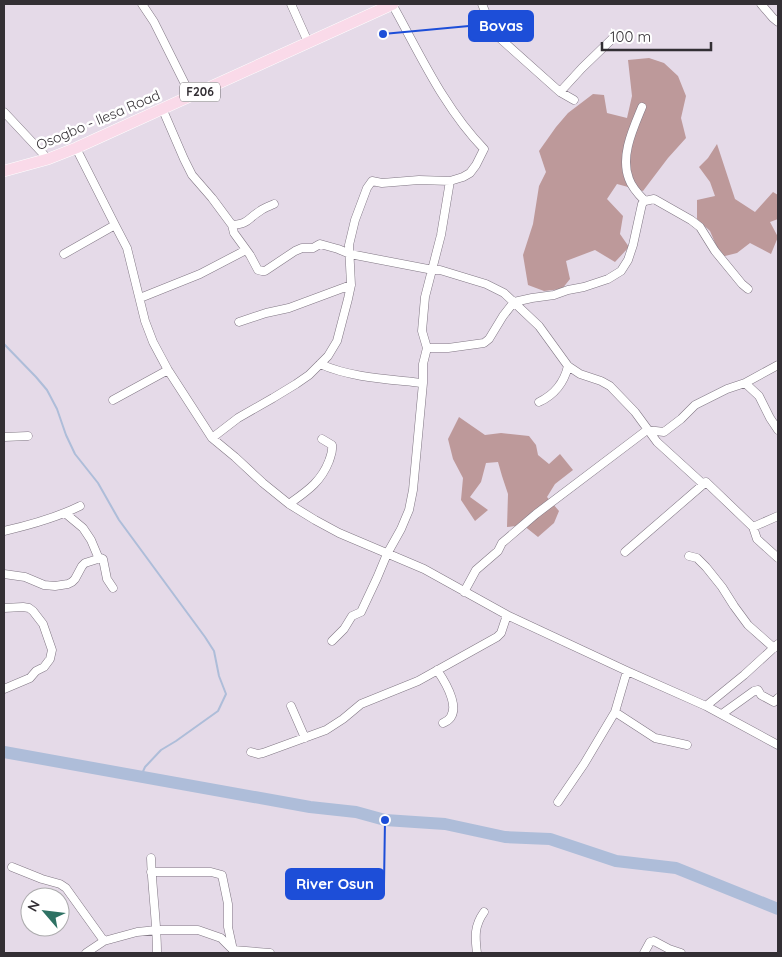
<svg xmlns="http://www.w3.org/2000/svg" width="782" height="957" font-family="Quicksand,sans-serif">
  <rect width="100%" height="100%" fill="#e5dae8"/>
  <path fill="#bd999a" d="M649,58L664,63L678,76L686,96L681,118L686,138L668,158L643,191L617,184L607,199L623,216L620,234L629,247L615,262L595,250L566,261L570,279L562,289L544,291L528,285L523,255L533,224L539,186L546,172L539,151L556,127L568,113L593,94L604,95L607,113L627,118L632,96L628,60Z
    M717,144L735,199L755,212L773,192L778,195V219L770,222L778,237L771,254L750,243L737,253L721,257L710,231L697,219V200L715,196L710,182L699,167L708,158Z
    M459,417L485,435L501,433L529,436L536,445L538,455L549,464L560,454L573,470L555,484L547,497L559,511L554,523L538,537L523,525L507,527L508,494L502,476L498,462L486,463L481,482L470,497L488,510L475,521L461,500L463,478L453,459L448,439Z"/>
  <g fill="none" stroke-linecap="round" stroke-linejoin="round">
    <path stroke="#aebdd9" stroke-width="2" d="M4,344L36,377L47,390L57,409L66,435L75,454L98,483L119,520L205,637L214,651L219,676L226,694L218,711L176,741L161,750L145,767L141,776"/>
    <path stroke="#aebdd9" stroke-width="12" d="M4,752L310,807L356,812L385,820L445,824L505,837L550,839L616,861L676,868L778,909"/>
    <defs>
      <path id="minor" d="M142,4L154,22L191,96
        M291,4L308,42
        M482,4L494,33L560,92L574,100
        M761,4L773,18L778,22
        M560,92L582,68L612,39
        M642,107C633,129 620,156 629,179C632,188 639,195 645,201
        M162,108L184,159L192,175L212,198L232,225L234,233L250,255L258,270L262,271H265L295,251L302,248H313L320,244L338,249L350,254L433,270H440L486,284L504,293L539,326L568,366L580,374L601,381L610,386L635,412L657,442L702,483L706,482L753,527L757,539L778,558
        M4,112L48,159
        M76,148L115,225L127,248L145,321L153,342L168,370L212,438L235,457L263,483L289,504L315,520L339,533L424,569L507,615L627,671L706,706L778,745
        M232,225C249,224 247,219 260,211C264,208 270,206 274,204
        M64,254L115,225
        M140,298L200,274L246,250
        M239,322L266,313L289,308L351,285
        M427,348H448L484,343L489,339L503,316L514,302L532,298L554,295L568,290L584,287L608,279L621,271L628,260L633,245L642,204L645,201L654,199L691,220L700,227L715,251L742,284L748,289
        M320,364C352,378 388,379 423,383
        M745,383L759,396L770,418L778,430
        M113,400L168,370
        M539,402C554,395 564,383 568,366
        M4,437L28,436
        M212,438L238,418L273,398L296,384L309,375L328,356L337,341L348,299L351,285L349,245L355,220L367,188L372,181L382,183L419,180L450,181L463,177L470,173L476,165L484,149C444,108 420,54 392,4
        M289,504C307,491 321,482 329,461C331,455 333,451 332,445L322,439
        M65,513L83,528L91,540L99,559
        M753,527L778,516
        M4,531C30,525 56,518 80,506
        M625,552L706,482
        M689,556L697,558L706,567L722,587L734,606L748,625L774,648
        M4,574L25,577L44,585L55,586L68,584L72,582L75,579L82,566L85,563L101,558L103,559L107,579L113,588
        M464,592L476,570L498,551L502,543L536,514L647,430L664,432L681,419L695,405L727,389L745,383L778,365
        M4,608L23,607L29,608L33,611L43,624L52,650L50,659L44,667L36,671L30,678L4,689
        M332,641L344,629L352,616L361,612L377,578L387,554L401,529L409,510L413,490L423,383V364L427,348L422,331L425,297L441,235L450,181
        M437,670C446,683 465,714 443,723
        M291,706L305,738
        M706,706L744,675L778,644
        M615,712L655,738L687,745
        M722,714L754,691L758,690L761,695L774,702L778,698
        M251,752L258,754L263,753L326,730L343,719L361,704L418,681L497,637L501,633L507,615
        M558,802L584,764L615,712L627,671
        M151,858C152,890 157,921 157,953
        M12,867L42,879L60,884L66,888L104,941
        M151,872H211L222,875L228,904V927L233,950L270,953
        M86,953L104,941L137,932L157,930H198L221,938L232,949
        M477,953C475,937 474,926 484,912
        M644,953L650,942L654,941L669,949L681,953"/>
      <path id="primary" d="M4,171L48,159L76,148L393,4"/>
    </defs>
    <use href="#minor" stroke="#817784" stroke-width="9"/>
    <use href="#primary" stroke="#fff" stroke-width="12"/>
    <use href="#minor" stroke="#fff" stroke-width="8"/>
    <use href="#primary" stroke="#fadae9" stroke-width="11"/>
  </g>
  <g text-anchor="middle" stroke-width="5" stroke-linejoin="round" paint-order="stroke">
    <rect fill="#fff" stroke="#706d71" stroke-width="1" x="180" y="82.5" width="40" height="19" rx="4"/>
    <g font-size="12" font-weight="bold" fill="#332f34">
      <text x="200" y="96">F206</text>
    </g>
    <g font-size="14" fill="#332f34" stroke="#fff">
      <text transform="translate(98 120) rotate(-23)" y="5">Osogbo - Ilesa Road</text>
    </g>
  </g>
  <path fill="none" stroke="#1d4ed8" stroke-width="2" d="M383 34L469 26M385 820L384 884"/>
  <g fill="#1d4ed8" stroke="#fff" stroke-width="2">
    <circle cx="383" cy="34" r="5"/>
    <circle cx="385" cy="820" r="5"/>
  </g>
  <g fill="#1d4ed8" stroke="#1d4ed8" stroke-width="2">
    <rect x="469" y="11" width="64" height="30" rx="5"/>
    <rect x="286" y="869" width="98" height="30" rx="5"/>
  </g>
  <g font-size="15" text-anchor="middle" font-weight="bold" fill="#fff">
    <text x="501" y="31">Bovas</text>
    <text x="335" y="889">River Osun</text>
  </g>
  <rect width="782" height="957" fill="none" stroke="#332f34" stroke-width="10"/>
  <g transform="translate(45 912) rotate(298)"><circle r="24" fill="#ffffff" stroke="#adacae"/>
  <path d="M0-4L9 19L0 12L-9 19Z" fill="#2f7264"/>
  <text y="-8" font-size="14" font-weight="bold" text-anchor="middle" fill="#332f34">N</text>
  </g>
  <path d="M602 42v8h109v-8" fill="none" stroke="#332f34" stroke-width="2.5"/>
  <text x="610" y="42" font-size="15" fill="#332f34" stroke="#ffffff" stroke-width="4" paint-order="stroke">100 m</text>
</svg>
